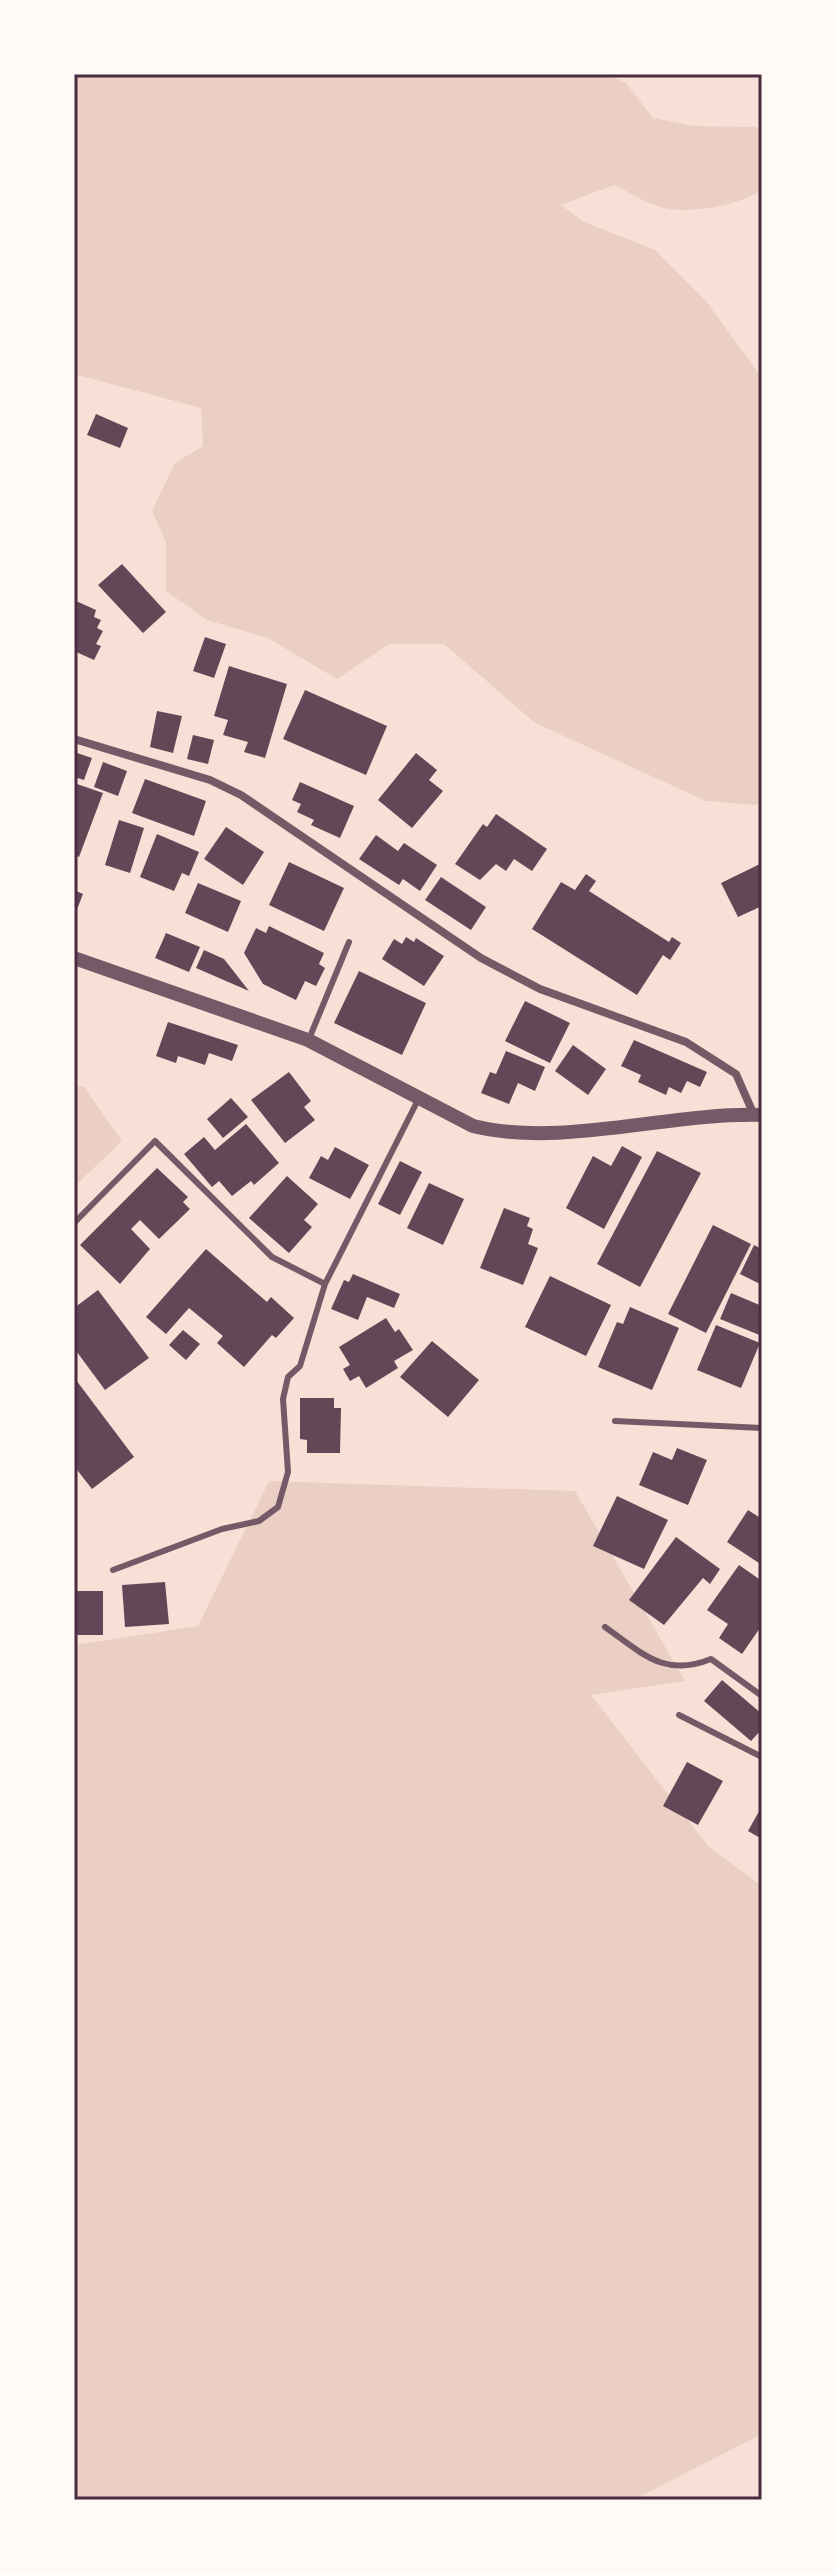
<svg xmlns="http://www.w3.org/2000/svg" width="836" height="2574" font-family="'Roboto Serif',serif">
  <rect width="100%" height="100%" fill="#f7e1d7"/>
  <path fill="#ebcfc5" d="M74,74H606L626,83L653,118L694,126L756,127L762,136V189C741,206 685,215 660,207C644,202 629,192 614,185L561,205L584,222L655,250L706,301L762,378V801L756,805L706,801L535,723L444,644H389L337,679L268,638L207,620L166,591V542L152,511L175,463L203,446L201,408L74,374Z
    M74,1086L84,1087L122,1141L74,1187Z
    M269,1481L575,1491L685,1681L591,1695L708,1846L762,1886V2434L633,2500H74V1645L198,1626Z"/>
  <path fill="#644757" d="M96,414L128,428L120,448L87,435Z
    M122,564L166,612L143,633L98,585Z
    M76,601L96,610L94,617L101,620L97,628L103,631L96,644L101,646L94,660L74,651Z
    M205,637L226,644L214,678L193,671Z
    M229,666L287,684L265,758L244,752L248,742L223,735L228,720L214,716Z
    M305,690L387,726L366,775L283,739Z
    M157,711L182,716L173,753L150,747Z
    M193,735L214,740L208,764L187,759Z
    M74,752L92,758L84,780L74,777Z
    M416,753L437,770L429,780L443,791L412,828L378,800Z
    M103,762L127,771L118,796L94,787Z
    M145,779L206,801L194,836L132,813Z
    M300,782L354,806L340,838L311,825L314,820L297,812L301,804L292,800Z
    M74,783L103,793L79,857L74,855Z
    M496,814L547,849L532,871L514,859L506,871L496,864L480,880L455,864L483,824L487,827Z
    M119,820L144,828L130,873L105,865Z
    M226,827L264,852L243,885L204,859Z
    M157,834L199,852L189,876L182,873L174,891L140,877Z
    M376,835L398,851L404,843L437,865L420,891L403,879L399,885L359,859Z
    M289,862L344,888L324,931L269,905Z
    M762,863V906L738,917L721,883Z
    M586,874L596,881L589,891L669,942L672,937L681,943L670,960L663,955L637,995L532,929L561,882L575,890Z
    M441,877L486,907L471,930L425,900Z
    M198,883L241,901L228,932L185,913Z
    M74,890L83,894L74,917Z
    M269,926L324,953L319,964L325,968L316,986L305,981L296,1000L263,984L244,953L256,928L266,933Z
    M166,933L200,947L189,972L155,958Z
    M406,937L414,942L416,938L444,956L424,986L382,959L394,939L402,944Z
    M204,950L224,959L249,991L196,968Z
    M359,971L426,1003L402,1055L334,1023Z
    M525,1001L570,1023L550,1063L505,1041Z
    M168,1022L238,1045L232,1061L209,1053L205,1065L178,1056L176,1063L156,1056Z
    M634,1040L707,1072L700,1087L687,1081L681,1093L669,1087L666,1095L638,1082L641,1075L621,1066Z
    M573,1045L606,1069L588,1095L555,1071Z
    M506,1051L545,1067L535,1091L518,1083L509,1104L481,1093L490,1072L496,1074Z
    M289,1072L311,1101L304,1107L315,1120L285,1143L251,1100Z
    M231,1098L248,1117L223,1138L207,1119Z
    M246,1124L279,1163L254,1185L251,1181L232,1196L219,1181L212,1187L184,1154L204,1137L215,1150Z
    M622,1146L642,1157L604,1229L566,1208L593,1156L611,1166Z
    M335,1147L369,1165L350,1199L309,1178L321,1156L328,1160Z
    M657,1151L701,1173L640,1287L597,1264Z
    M400,1161L422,1172L400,1215L378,1204Z
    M157,1168L188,1197L183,1202L190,1209L159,1239L140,1220L131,1229L150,1249L120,1284L80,1245Z
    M287,1176L318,1204L304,1220L312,1227L289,1253L249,1218Z
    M429,1183L464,1199L443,1245L407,1228Z
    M504,1208L530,1218L527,1226L533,1229L528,1244L538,1248L523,1285L480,1268Z
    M713,1225L751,1244L706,1333L668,1314Z
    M754,1245L762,1249V1285L740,1274Z
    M206,1249L267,1302L271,1297L294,1318L276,1338L272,1335L244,1367L217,1343L223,1336L189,1308L166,1334L146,1317Z
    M353,1274L400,1294L394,1308L367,1297L358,1320L331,1309L344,1280L349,1282Z
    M550,1276L611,1305L586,1356L525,1327Z
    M98,1290L149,1358L105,1390L74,1348V1308Z
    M731,1293L762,1306V1336L720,1319Z
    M630,1307L679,1328L652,1390L598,1367L617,1322L623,1324Z
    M386,1318L395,1332L399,1329L413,1350L394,1361L398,1368L366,1388L359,1376L350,1381L343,1369L350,1365L339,1347Z
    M716,1325L760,1343L741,1388L697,1370Z
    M183,1330L200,1344L186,1360L169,1345Z
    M432,1341L479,1380L448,1417L400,1377Z
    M76,1380L134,1457L92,1489L74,1466Z
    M300,1398H334V1408H341L340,1453H307V1440L300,1439Z
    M677,1448L707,1460L688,1505L639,1485L653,1452L672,1460Z
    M617,1496L668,1520L644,1569L593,1546Z
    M748,1510L762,1519V1565L727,1542Z
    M676,1537L720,1569L710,1584L703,1578L664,1625L629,1600Z
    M739,1565L762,1581V1625L742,1654L719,1638L728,1624L707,1610Z
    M165,1582L169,1624L125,1627L122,1585Z
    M74,1591H103V1635H74Z
    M722,1680L762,1714V1729L751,1741L704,1701Z
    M687,1762L723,1781L698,1825L663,1806Z
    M762,1806V1839L748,1831Z"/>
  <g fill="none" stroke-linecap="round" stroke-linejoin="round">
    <path stroke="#755966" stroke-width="6" d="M309,1039L349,942
      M74,1223L155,1141L272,1257L325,1284
      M615,1421L762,1428
      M113,1570L222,1529L259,1521L278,1507L288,1472L283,1399L288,1377L300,1366L325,1284L419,1098
      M605,1627C642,1653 664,1678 711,1659L762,1696
      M679,1715L762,1757"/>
    <path stroke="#755966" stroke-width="8" d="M74,739L210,780L241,795L481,958L540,989L686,1042L736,1074L754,1115"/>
    <path stroke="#755966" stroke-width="14" d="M74,958L308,1040L473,1126C563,1148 669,1112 762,1115"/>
  </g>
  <rect width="836" height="2574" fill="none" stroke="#fffaf5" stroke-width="152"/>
  <rect x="76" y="76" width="684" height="2422" fill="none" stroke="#4a2c40" stroke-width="3"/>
</svg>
